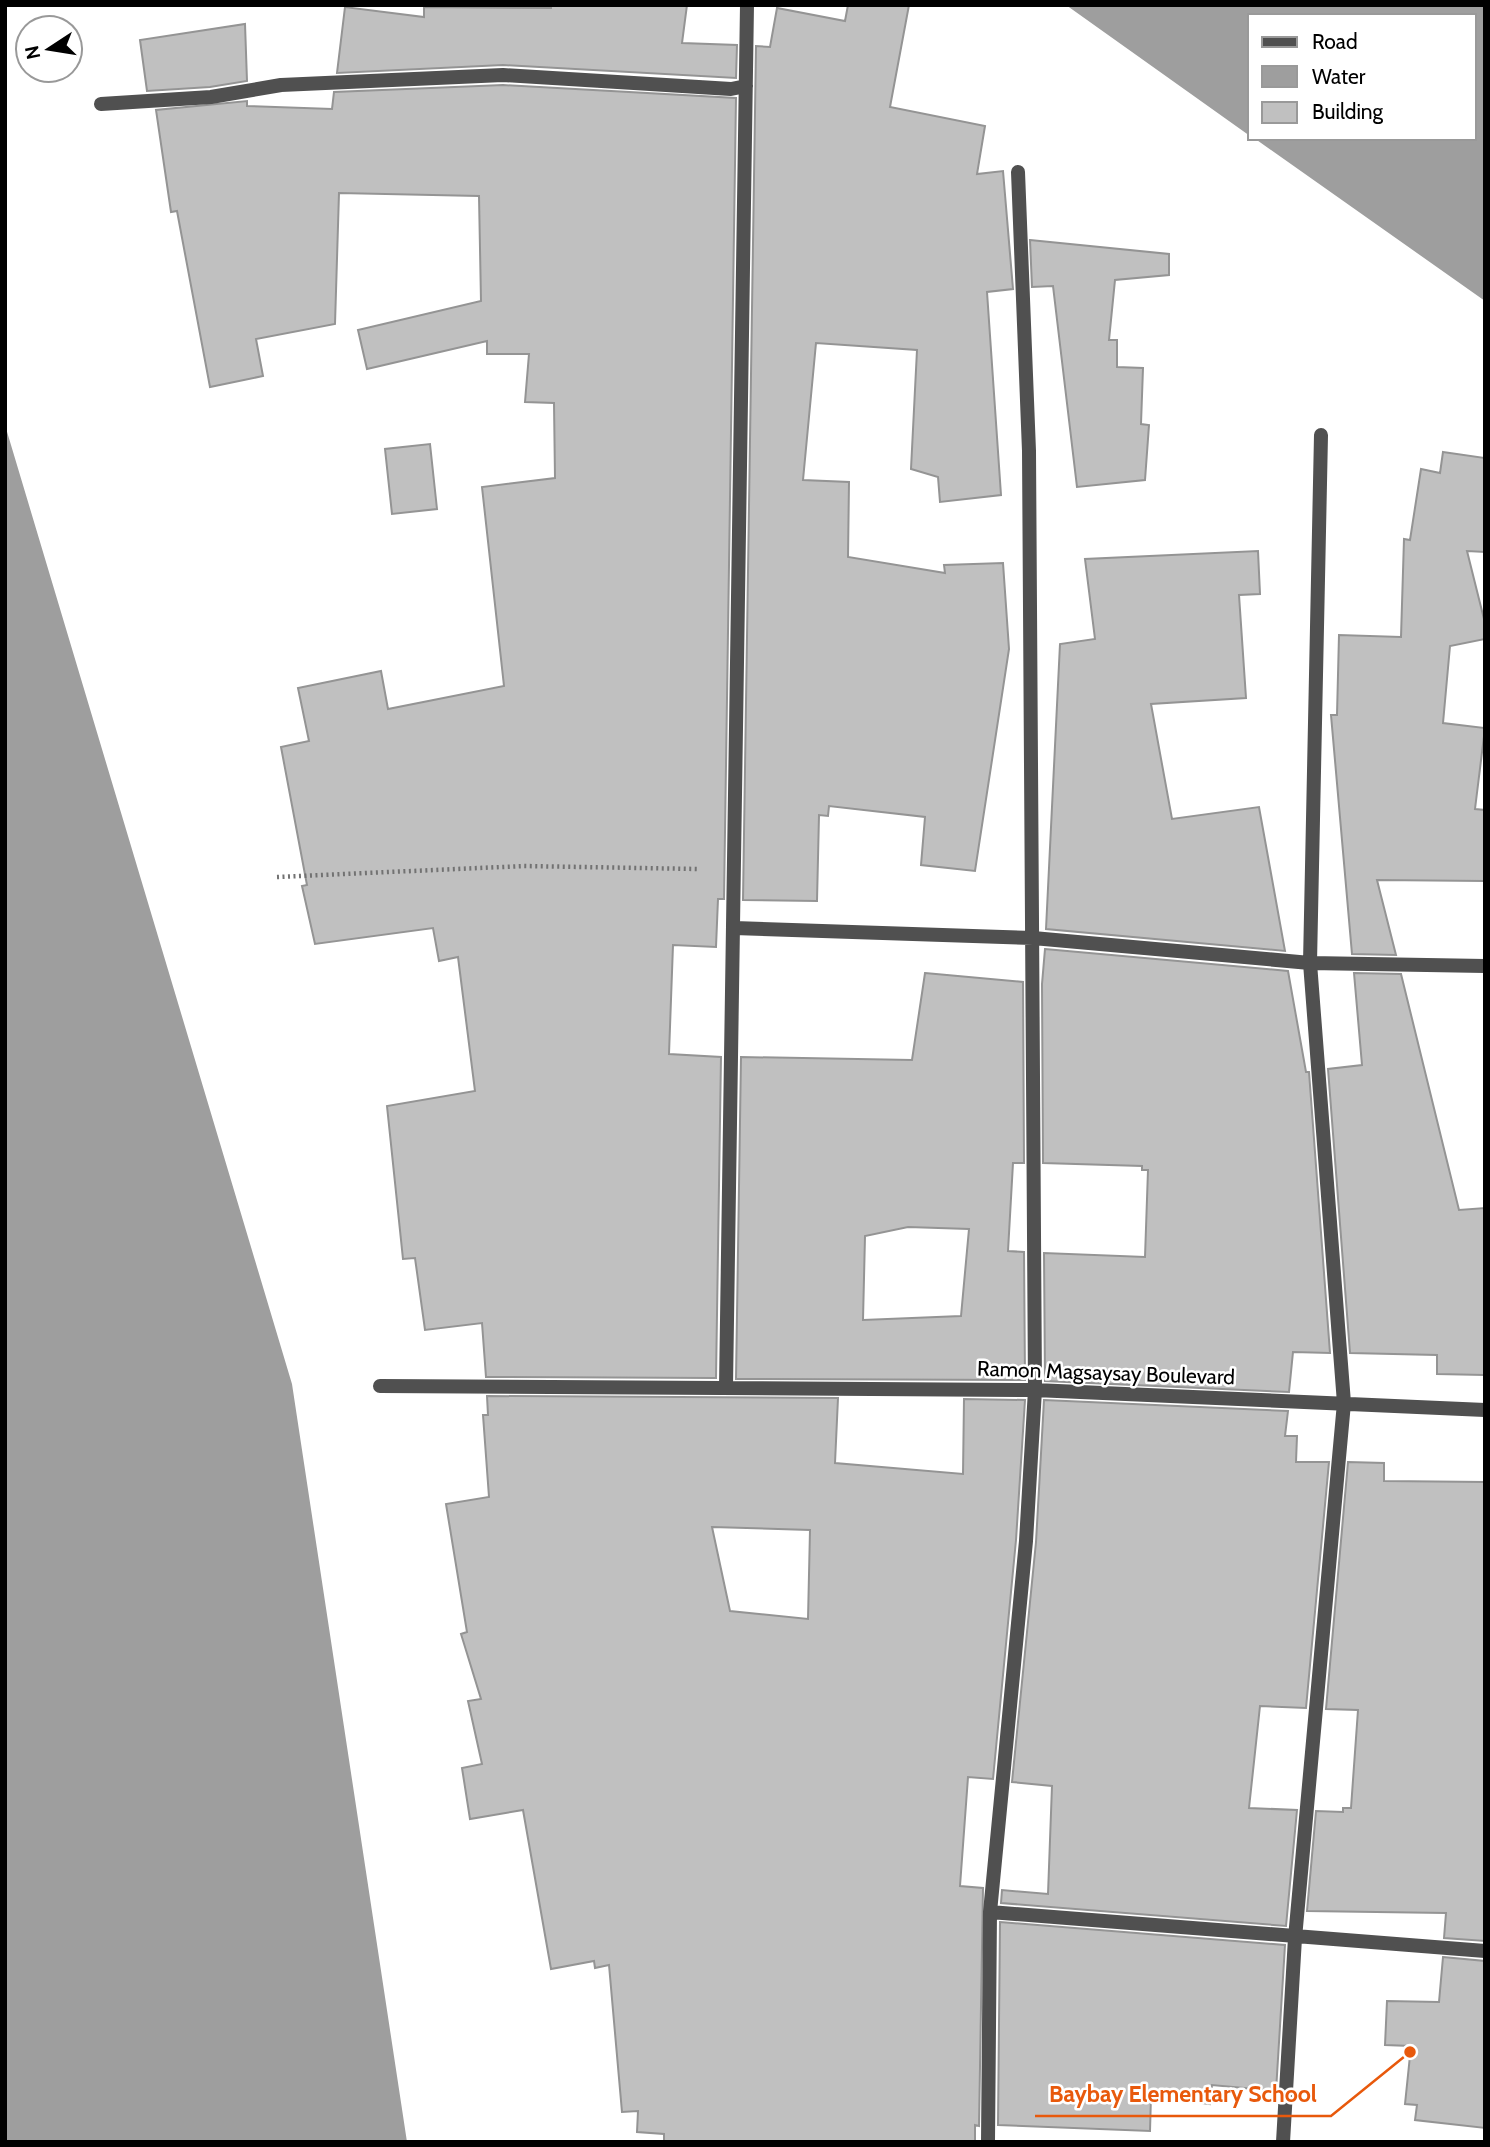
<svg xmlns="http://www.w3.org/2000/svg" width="1490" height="2147" font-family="Cabin,sans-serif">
  <rect width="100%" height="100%" fill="#fff"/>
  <path fill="#9e9e9e" d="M1066,5H1485V301L1254,138H1474V16H1250V136Z
    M5,425L292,1384L407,2142H5Z"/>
  <path fill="#c0c0c0" stroke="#949494" stroke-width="2" fill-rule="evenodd" d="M551,5H687L682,43L737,45L736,78L503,65L337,73L345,7L424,17V7L551,8Z
    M848,5H909L890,107L985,126L977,174L1003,171L1013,289L987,292L1001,495L940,502L938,477L911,469L917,350L816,343L803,480L849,482L848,557L945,573L944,565L1003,563L1009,649L975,871L921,865L925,817L829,806L828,816L819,815L817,901L743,900L756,46L770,47L777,8L845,21Z
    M245,24L247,81L210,87L147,91L140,40Z
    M503,85L736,98L724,899H718L716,947L673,945L669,1054L721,1057L716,1378L486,1377L482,1323L425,1330L415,1258L403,1259L387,1106L475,1091L458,957L439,961L433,928L315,944L302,886L307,885L281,747L309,741L298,688L381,671L388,709L504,686L482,487L555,478L554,403L525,402L529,354H487V341L367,369L358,330L481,301L479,196L339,193L335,324L256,339L263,376L210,387L177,211L171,212L156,110L247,101V106L332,109L334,92Z
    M1030,240L1169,254V275L1115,280L1109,340H1117V367L1143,368L1141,424L1149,425L1145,480L1077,487L1053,286L1032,287Z
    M430,444L437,509L392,514L385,449Z
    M1443,452L1485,458V552L1467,551L1485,623V639L1450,646L1443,723L1485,728L1475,809L1485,810V881L1377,880L1396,955L1352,954L1331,715H1337L1339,635L1401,637L1404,539L1410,540L1421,469L1440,473Z
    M1258,551L1260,594L1239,595L1246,698L1151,704L1172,819L1259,807L1285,951L1046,929L1060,644L1095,639L1085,559Z
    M1045,949L1288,971L1306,1072H1309L1330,1353L1293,1352L1289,1392L1045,1381L1044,1253L1145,1257L1148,1170H1142V1166L1043,1163L1042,984Z
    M925,973L1023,982L1024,1163H1013L1008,1251L1024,1252L1025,1380L736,1379L741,1057L912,1060ZM908,1227L969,1229L961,1316L863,1320L865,1236Z
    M1354,973L1401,974L1459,1210L1485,1208L1484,1375L1437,1374V1355L1350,1353L1328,1069L1362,1065Z
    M487,1396L838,1398L835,1463L963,1474L964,1399L1025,1400L1016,1540L993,1779L968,1777L960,1886L983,1888L979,2126L975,2125V2142H664V2134L637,2132L638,2111L622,2112L609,1965L595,1968L594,1961L551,1969L523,1810L470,1819L462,1768L482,1764L468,1701L481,1699L461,1634L467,1632L446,1504L489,1497L483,1415H488ZM712,1527L810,1530L808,1619L730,1611Z
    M1044,1400L1288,1411L1285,1436H1297L1296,1462H1329L1306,1708L1260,1706L1249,1808L1297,1810L1286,1926L1001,1903L1002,1890L1048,1894L1052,1786L1012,1782L1036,1542Z
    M1348,1462L1384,1463V1481L1485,1482V1941L1444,1938L1446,1913L1307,1911L1316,1811L1343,1812V1808H1351L1358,1710L1326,1709Z
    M1000,1922L1285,1945L1276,2091L1212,2085L1210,2104L1151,2096L1150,2131L998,2125Z
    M1443,1957L1485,1961V2128L1415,2120L1417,2105L1405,2104L1411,2046L1385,2045L1387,2001L1439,2002Z"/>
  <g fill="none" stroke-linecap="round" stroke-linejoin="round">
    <path stroke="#727272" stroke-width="4.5" stroke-dasharray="2 3.5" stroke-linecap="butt" d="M277,877L524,866L698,869"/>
    <path stroke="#505050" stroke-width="14" d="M101,104L211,97L281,85L503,75L731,89L746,86
      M734,928L1033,938L1310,963L1485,966
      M380,1386L1035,1390L1485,1410
      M726,1386L747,5
      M990,1912L1485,1951
      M988,2142L990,1912L1026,1541L1035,1390L1029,451L1018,172
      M1283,2142L1295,1938L1344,1403L1310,963L1321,435"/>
  </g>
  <g text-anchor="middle" stroke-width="5" stroke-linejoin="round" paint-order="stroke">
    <g font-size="21" fill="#000" stroke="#fff">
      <text transform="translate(1106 1373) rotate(2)" y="7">Ramon Magsaysay Boulevard</text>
    </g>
  </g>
  <path fill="none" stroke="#e8590c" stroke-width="2.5" d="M1410 2052L1331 2116H1035"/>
  <circle fill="#e8590c" stroke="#fff" stroke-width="2.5" cx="1410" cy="2052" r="7"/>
  <g font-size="23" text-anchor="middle" font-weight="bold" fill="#e8590c" stroke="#fff" stroke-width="5" stroke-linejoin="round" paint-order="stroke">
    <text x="1183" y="2102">Baybay Elementary School</text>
  </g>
  <rect width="1490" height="2147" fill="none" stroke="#000000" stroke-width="14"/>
  <rect x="1248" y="14" width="228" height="126" fill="#ffffff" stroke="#999999" stroke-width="2"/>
  <rect x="1262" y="37" width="35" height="10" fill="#505050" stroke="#999999" stroke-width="2"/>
  <text x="1312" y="49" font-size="21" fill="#000000">Road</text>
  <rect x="1262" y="66" width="35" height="21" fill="#9e9e9e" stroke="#999999" stroke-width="2"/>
  <text x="1312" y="84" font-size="21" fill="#000000">Water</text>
  <rect x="1262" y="102" width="35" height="21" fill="#c0c0c0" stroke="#999999" stroke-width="2"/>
  <text x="1312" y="119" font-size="21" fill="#000000">Building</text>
  <g transform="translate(49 49) rotate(258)"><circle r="33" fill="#ffffff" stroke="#999999" stroke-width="2"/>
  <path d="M0-5L12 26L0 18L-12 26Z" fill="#000000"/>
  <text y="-10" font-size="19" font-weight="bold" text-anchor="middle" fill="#000000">N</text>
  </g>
</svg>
